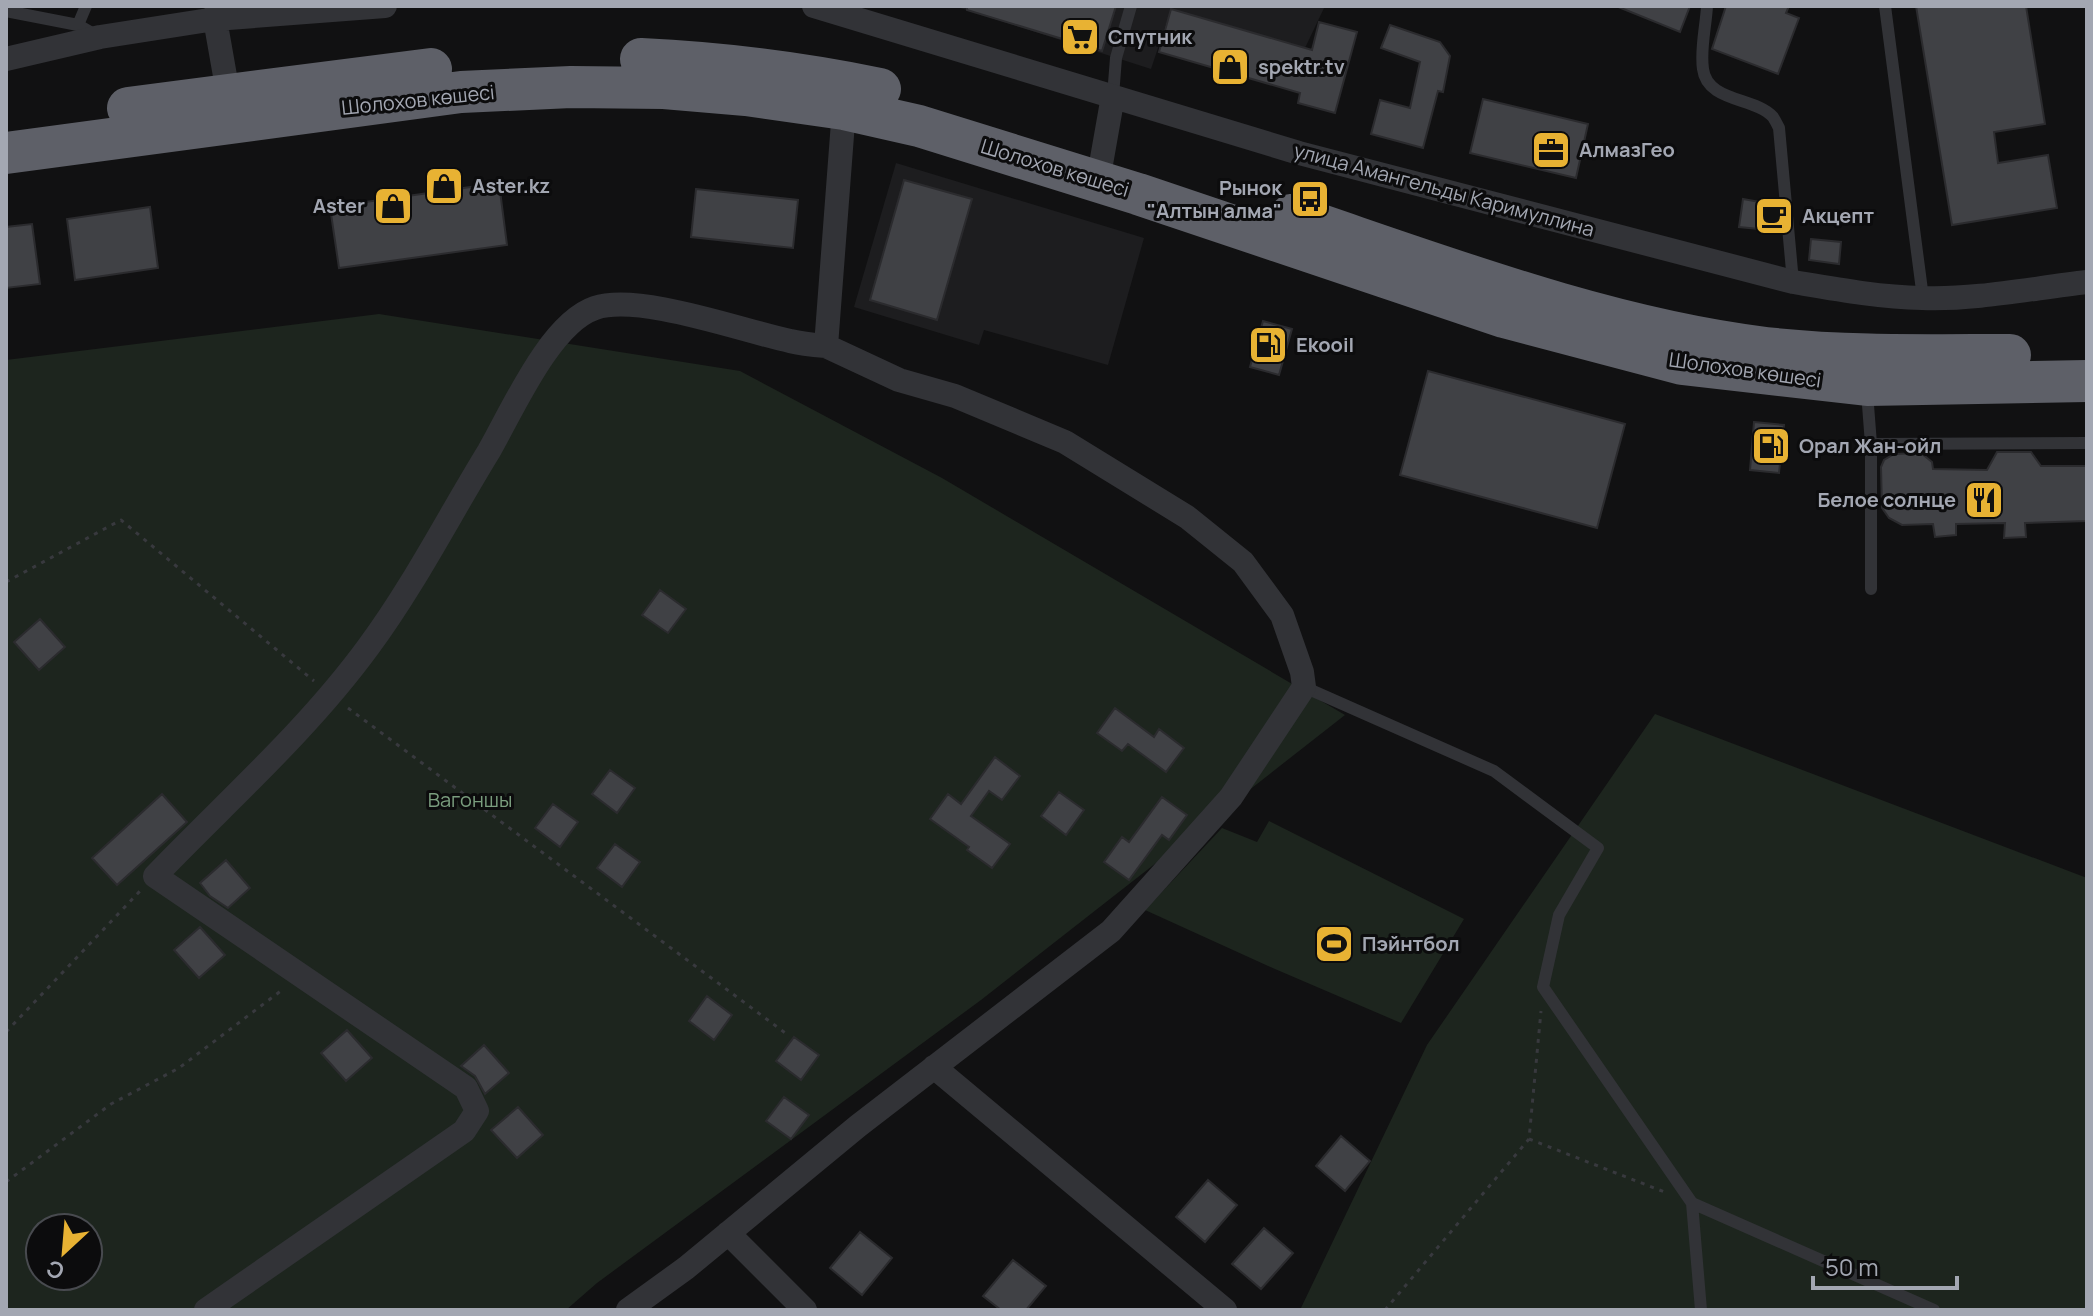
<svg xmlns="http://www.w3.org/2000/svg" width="2093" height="1316" font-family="Manrope,sans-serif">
  <rect width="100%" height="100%" fill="#111112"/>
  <path fill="#1d1d1f" d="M954,6H1325L1305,48L1171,9L1151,69Z
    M896,163L1144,238L1108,365L984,330L979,345L854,307Z"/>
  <path fill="#1d251e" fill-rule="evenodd" d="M379,314L740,371L942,478L1345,715L981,1000L597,1283L566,1310H6V360ZM40,1228H88V1276H40Z
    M1655,714L2087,878V1310H1300L1427,1045Z
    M1269,821L1464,919L1401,1023L1275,969L1145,910L1222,828L1257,842Z"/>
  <path fill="#404145" stroke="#2b2b2e" stroke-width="2" d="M967,6H1116L1102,51L967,10Z
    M1616,6H1690L1680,32Z
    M1726,6H1789L1786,13L1799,18L1778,74L1712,49Z
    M1916,6H2026L2045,124L1994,132L1998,163L2048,155L2057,208L1952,225Z
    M1171,9L1312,50L1319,22L1357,32L1335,113L1298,103L1300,93L1159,52Z
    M1390,25L1440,42L1450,56L1443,92L1438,91L1423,148L1371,134L1380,100L1410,108L1420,62L1381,48Z
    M1483,99L1588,124L1576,178L1470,153Z
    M904,180L972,199L937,320L870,300Z
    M499,183L507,245L339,268L330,207Z
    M696,189L798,200L793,248L691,237Z
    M1743,199L1777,205L1779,231L1739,227Z
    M150,207L158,268L75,280L67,219Z
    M32,224L40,284L6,288V227Z
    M1811,239L1841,242L1839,264L1809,260Z
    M1263,321L1292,329L1279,375L1250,367Z
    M1428,371L1625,424L1597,528L1400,475Z
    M1754,422L1784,425L1779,473L1750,470Z
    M1997,452H2031L2041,466H2087V521L2025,523L2026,537L2004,538L2005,523L1956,524V535L1935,537L1933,524L1902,525L1889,518L1882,508L1881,467L1884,460L1894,454L1921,453L1932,462L1933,469L1987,470Z
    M660,590L686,609L668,633L642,615Z
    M40,619L65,647L39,670L14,642Z
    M1115,708L1154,737L1159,729L1184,748L1166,772L1128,744L1122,751L1097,733Z
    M995,757L1020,776L1002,800L989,791L971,816L1010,844L992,868L967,850L969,847L930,819L948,794L961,804Z
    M610,770L635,788L617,813L592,794Z
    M1059,792L1084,810L1066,835L1041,816Z
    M162,794L187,822L117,885L92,858Z
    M1162,797L1187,815L1169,840L1162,835L1129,880L1104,862L1122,837L1129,842Z
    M553,804L578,822L560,847L535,828Z
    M615,844L640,862L622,887L597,868Z
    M226,860L250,888L228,908L210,896L200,883Z
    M200,927L225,955L199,978L174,950Z
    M707,996L732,1015L714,1040L689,1021Z
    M347,1030L372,1058L346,1081L321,1053Z
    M794,1037L819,1055L801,1080L776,1061Z
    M484,1045L509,1073L485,1094L475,1076L461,1066Z
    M784,1097L809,1115L791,1139L766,1121Z
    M518,1107L543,1135L517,1158L491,1130Z
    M1341,1136L1370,1161L1345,1191L1316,1166Z
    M1208,1180L1237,1205L1205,1242L1176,1217Z
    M1264,1228L1293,1253L1261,1289L1232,1264Z
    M860,1232L892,1258L862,1295L830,1268Z
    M1013,1260L1046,1286L1026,1310H1001L983,1296Z"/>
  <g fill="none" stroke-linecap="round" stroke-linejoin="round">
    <path stroke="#38393e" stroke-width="3" stroke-dasharray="4 6" stroke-linecap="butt" d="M6,582L121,520L314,681
      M348,708L788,1035
      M6,1032L141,890
      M1529,1139L1667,1193
      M6,1182L111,1104L179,1068L282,990
      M1385,1310L1529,1139L1541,1011"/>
    <path stroke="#323337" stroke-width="12" d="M1707,6C1706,26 1700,49 1703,69C1707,102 1755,97 1773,117C1775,120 1777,124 1779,128L1793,282
      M1885,6L1923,298
      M6,11L78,25L97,36
      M78,25L86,6
      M1113,96L1116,58L1131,6
      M1867,392L1871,444L2087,443
      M1871,444V589
      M1304,687L1494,771L1598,848L1559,915L1543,987L1692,1203L1934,1310
      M1692,1203L1701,1310"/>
    <path stroke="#323337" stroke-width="24" d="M217,6L215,19L228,93
      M814,6L1299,153L1793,282C1835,289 1879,297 1922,298C1976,300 2033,288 2087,282
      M6,59L100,37L215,19L385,6
      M1098,181L1113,96
      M934,1067L1225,1310
      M728,1233L805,1310
      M206,1310L464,1131L477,1111L466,1088L155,876C227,801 307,731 369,646C414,585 449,516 489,451C512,411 550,323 595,308C639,293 743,331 790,341C802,344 814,345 826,346
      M628,1310L686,1268L858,1126L1111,931L1231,797L1304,687L1302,672L1282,615L1243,562L1187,517L1065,442L955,396L899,380L826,346L844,109"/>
    <path stroke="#5e6068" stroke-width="42" d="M641,59C725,63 798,72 880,89
      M128,108L431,69
      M6,153L461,92L571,87L664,88L746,95L844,109L919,126L1138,194L1504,317L1682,364L1867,385L2087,381
      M1291,215C1442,266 1608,329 1766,348C1847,357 1929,355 2010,355"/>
  </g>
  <defs>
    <symbol id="supermarket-square" viewBox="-11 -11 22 22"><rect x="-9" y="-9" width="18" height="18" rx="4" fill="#e8b233" stroke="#0c0c0d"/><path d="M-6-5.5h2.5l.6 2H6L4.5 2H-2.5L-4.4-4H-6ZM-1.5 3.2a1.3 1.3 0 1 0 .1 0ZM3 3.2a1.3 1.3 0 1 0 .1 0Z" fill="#111"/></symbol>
    <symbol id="shop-square" viewBox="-11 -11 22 22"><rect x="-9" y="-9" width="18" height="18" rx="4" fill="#e8b233" stroke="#0c0c0d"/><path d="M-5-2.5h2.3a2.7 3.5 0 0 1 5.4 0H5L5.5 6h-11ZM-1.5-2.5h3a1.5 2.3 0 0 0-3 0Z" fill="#111"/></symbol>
    <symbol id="office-square" viewBox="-11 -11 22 22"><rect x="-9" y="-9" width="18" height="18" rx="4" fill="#e8b233" stroke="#0c0c0d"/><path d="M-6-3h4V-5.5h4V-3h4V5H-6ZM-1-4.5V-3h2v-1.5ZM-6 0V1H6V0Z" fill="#111"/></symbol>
    <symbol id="bus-square" viewBox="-11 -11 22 22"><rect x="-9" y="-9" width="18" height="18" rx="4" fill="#e8b233" stroke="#0c0c0d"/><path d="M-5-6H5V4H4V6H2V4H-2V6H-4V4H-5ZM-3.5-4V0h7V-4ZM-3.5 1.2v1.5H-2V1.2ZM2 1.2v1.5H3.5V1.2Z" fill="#111"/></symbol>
    <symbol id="cafe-square" viewBox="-11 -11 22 22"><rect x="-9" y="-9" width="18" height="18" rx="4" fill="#e8b233" stroke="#0c0c0d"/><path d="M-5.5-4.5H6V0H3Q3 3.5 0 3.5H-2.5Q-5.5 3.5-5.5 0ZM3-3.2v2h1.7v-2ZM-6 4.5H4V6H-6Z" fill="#111"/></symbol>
    <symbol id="fuel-square" viewBox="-11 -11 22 22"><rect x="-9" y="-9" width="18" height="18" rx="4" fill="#e8b233" stroke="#0c0c0d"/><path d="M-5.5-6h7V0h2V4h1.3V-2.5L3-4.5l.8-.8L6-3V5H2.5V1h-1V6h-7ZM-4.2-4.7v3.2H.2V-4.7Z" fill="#111"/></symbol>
    <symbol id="restaurant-square" viewBox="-11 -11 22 22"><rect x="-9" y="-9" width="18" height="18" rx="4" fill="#e8b233" stroke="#0c0c0d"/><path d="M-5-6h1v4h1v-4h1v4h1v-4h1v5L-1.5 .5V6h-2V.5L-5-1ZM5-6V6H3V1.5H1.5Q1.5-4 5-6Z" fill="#111"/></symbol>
    <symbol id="stadium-square" viewBox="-11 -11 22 22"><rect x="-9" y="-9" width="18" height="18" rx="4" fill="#e8b233" stroke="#0c0c0d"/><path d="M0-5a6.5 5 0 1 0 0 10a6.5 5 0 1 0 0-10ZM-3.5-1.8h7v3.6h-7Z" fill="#111"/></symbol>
  </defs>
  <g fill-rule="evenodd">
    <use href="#supermarket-square" x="1058" y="15" width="44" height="44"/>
    <use href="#shop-square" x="1208" y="45" width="44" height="44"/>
    <use href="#office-square" x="1529" y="128" width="44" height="44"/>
    <use href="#shop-square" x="422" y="164" width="44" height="44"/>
    <use href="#bus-square" x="1288" y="177" width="44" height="44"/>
    <use href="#shop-square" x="371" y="184" width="44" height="44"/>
    <use href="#cafe-square" x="1752" y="194" width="44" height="44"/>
    <use href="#fuel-square" x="1246" y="323" width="44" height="44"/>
    <use href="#fuel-square" x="1749" y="424" width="44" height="44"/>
    <use href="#restaurant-square" x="1962" y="478" width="44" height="44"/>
    <use href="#stadium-square" x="1312" y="922" width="44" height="44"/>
  </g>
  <g text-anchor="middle" stroke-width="6" stroke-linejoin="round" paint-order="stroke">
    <g font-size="20" font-weight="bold" fill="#a3a7b2" stroke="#0c0c0d" text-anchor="start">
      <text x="1108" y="44">Спутник</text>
      <text x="1258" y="74">spektr.tv</text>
      <text x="1579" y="157">АлмазГео</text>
      <text x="472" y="193">Aster.kz</text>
      <text x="1282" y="195" text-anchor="end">Рынок<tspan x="1282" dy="23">"Алтын алма"</tspan></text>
      <text x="365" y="213" text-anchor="end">Aster</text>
      <text x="1802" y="223">Акцепт</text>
      <text x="1296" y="352">Ekooil</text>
      <text x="1799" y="453">Орал Жан-ойл</text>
      <text x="1956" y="507" text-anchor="end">Белое солнце</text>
      <text x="1362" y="951">Пэйнтбол</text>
    </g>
    <g font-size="20" fill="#a3a7b2" stroke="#0c0c0d">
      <text transform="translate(418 100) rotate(-6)" y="7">Шолохов көшесі</text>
      <text transform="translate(1055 168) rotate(17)" y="7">Шолохов көшесі</text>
      <text transform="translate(1444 190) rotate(15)" y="7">улица Амангельды Каримуллина</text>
      <text transform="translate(1745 370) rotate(8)" y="7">Шолохов көшесі</text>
    </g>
    <g font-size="20" fill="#7a9d7e" stroke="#0c0c0d">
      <text x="470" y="807">Вагоншы</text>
    </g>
  </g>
  <rect width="2093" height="1316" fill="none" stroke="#a3a7b2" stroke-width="16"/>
  <g transform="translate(64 1252) rotate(206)"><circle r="38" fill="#0c0c0d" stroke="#484a4f" stroke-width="2"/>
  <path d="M0-6L14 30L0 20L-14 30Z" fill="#e8b233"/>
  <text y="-12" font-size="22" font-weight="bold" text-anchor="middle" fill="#a3a7b2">С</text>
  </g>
  <path d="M1813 1276v12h144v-12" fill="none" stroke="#a3a7b2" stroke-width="4"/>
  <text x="1825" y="1276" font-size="24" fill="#a3a7b2" stroke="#0c0c0d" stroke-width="6" paint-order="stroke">50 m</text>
</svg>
